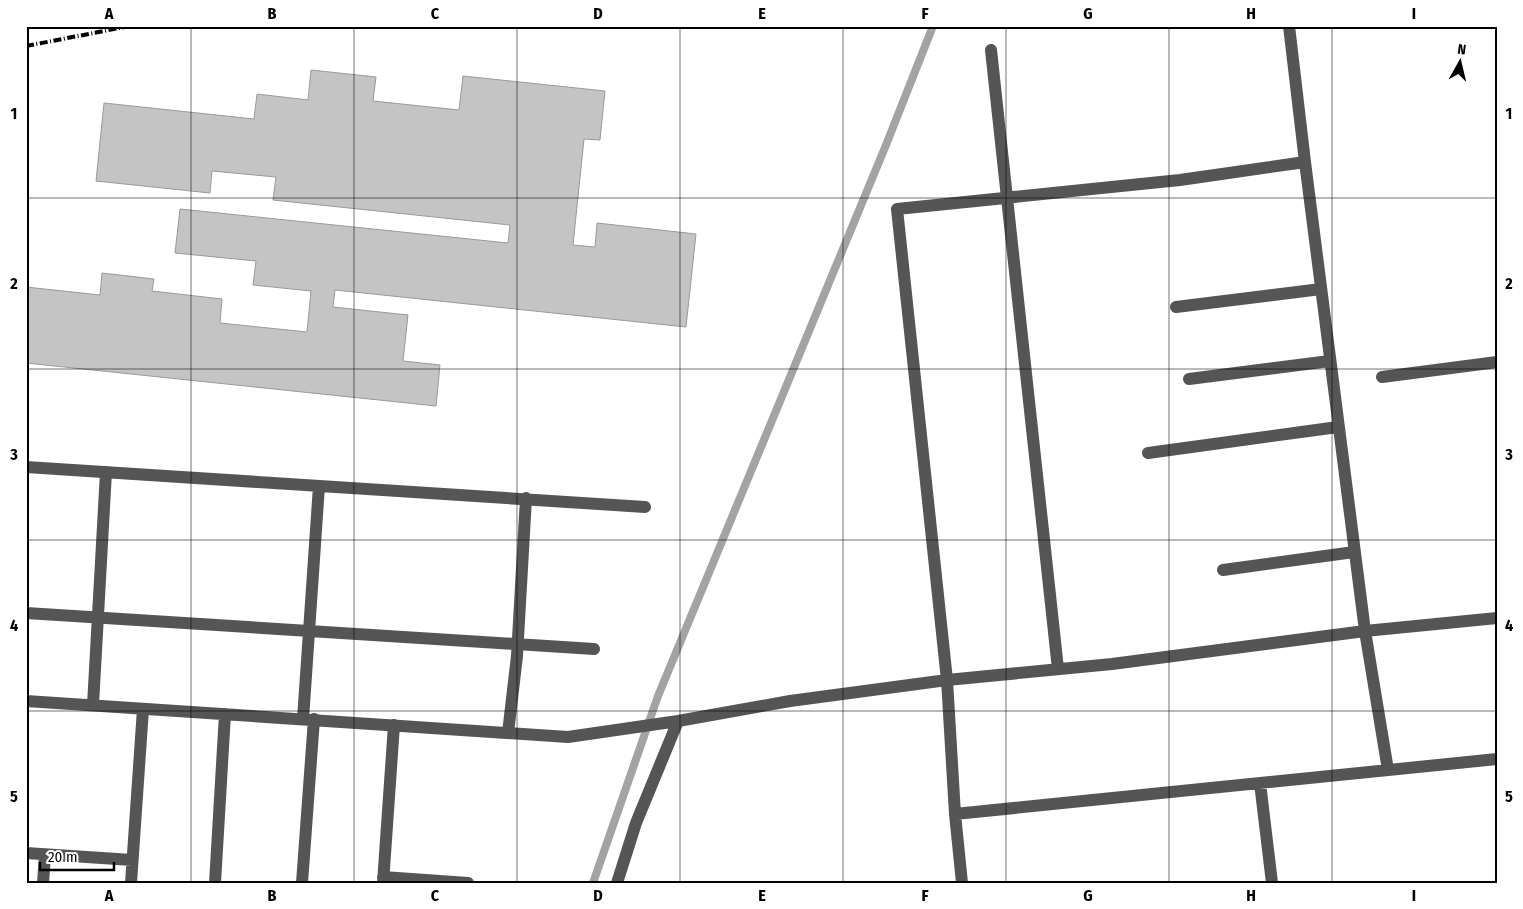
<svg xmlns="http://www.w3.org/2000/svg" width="1523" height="909" font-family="'Fira Sans Condensed',sans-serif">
  <rect width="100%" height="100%" fill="#fff"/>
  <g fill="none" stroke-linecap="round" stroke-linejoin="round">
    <path stroke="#a3a3a3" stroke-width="8" d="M593,883L658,696L886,145L933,26"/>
  </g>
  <path fill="#c4c4c4" stroke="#999" d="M311,70L376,77L373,101L459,110L463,76L605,91L600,140L584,139L573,245L595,247L597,223L696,234L686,327L335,290L333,307L408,315L403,361L440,365L436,406L26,363V287L100,295L102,273L154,279L152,291L222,299L220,323L307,332L311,291L253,285L256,261L175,253L180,209L508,243L510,225L273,200L276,177L212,171L210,193L96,181L104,103L254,119L257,94L308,100Z"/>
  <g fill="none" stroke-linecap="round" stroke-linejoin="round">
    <path stroke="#555" stroke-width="12" d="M1289,26L1305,162L1365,631L1388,770
      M991,50L1058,669
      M1176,307L1321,289
      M1382,377L1497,362
      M1189,379L1330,361
      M1148,453L1338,427
      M26,467L645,507
      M1223,570L1354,552
      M26,613L594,649
      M26,701L568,737L678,721L790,701L947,680L1112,664L1365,631L1497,618
      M93,705L106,472
      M303,719L319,486
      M508,733L517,656L526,498
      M1260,783L1272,883
      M955,814L1497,759
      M26,853L132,860
      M383,877L468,883
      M43,883L45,855
      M131,883L143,709
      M215,883L225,714
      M302,883L314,719
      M383,883L394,725
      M617,883L636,823L678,721
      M962,883L955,814L947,680L897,209L1180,180L1305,162"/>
    <path stroke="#000" stroke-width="4" stroke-dasharray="8 2.5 1 2.5" stroke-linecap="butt" d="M26,46L130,26"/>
  </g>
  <path fill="none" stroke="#000" stroke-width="1" stroke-opacity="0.55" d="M191,26V883M354,26V883M517,26V883M680,26V883M843,26V883M1006,26V883M1169,26V883M1332,26V883M26,198H1497M26,369H1497M26,540H1497M26,711H1497"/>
  <rect width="1523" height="909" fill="none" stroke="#ffffff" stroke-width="55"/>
  <g transform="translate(1460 62) rotate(8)" stroke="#ffffff" stroke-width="4" paint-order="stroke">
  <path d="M0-4L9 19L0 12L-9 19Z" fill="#000000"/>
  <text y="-8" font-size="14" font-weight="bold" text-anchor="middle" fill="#000000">N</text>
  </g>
  <path d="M40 862v8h74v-8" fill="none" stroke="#000000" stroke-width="2.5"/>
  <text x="48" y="862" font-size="15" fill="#000000" stroke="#ffffff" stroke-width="4" paint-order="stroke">20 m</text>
  <rect x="28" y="28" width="1468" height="854" fill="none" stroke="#000" stroke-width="2"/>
  <g font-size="16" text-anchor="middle" font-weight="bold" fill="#000">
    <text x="109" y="19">A</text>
    <text x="272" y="19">B</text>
    <text x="435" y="19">C</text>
    <text x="598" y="19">D</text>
    <text x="762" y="19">E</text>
    <text x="925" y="19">F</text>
    <text x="1088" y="19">G</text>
    <text x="1251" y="19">H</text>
    <text x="1414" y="19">I</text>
    <text x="14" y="119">1</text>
    <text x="1509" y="119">1</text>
    <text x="14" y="289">2</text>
    <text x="1509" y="289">2</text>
    <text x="14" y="460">3</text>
    <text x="1509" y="460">3</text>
    <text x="14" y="631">4</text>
    <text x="1509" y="631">4</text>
    <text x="14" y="802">5</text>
    <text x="1509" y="802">5</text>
    <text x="109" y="901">A</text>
    <text x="272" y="901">B</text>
    <text x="435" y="901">C</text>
    <text x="598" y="901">D</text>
    <text x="762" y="901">E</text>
    <text x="925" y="901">F</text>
    <text x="1088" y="901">G</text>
    <text x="1251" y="901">H</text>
    <text x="1414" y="901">I</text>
  </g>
</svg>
